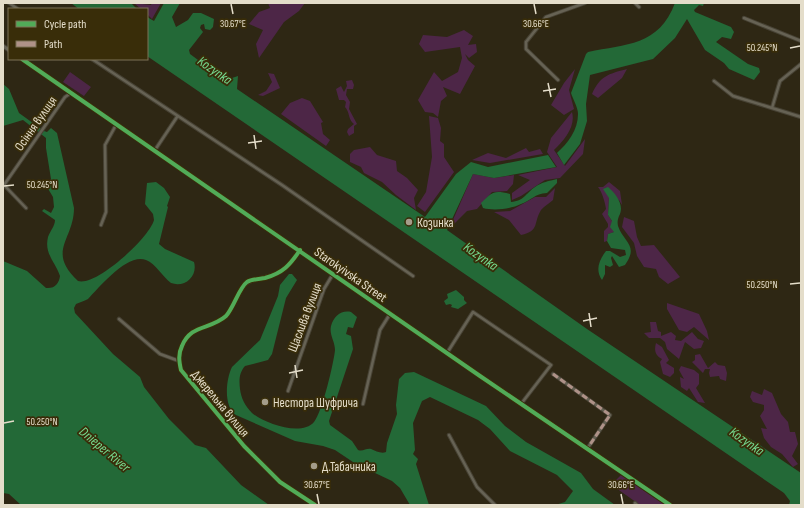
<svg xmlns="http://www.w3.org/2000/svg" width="804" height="508" font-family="'Sofia Sans Condensed',sans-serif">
  <rect width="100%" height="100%" fill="#2e2714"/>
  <path fill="#4d2647" d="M134,3L151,5L152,3H161L152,19L147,14V9H141Z
    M268,3H305L299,11L284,22L259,58L256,44L263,30L249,24L259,12L270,8Z
    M464,30L473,36L468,45L476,44L477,52L469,58L465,54L468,60L475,66L460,94L443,87L447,96L441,101L438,117L433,113L425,112L418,100L434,72L442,81L458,72L462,58L460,47L425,52L419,44L423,35L447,37Z
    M575,69L569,90L574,109L564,115L551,105L564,83Z
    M627,69L622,78L598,98L592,94C600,76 608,74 627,69Z
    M70,72L91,87L84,96L63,82Z
    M268,73L274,74L280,88L263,96L258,95L266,91L272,82Z
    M352,80L354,85L353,89H347L346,95L350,102L349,109L357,124L354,126V133L349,136L347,132L348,129L354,124C348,120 350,112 345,107L346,102L344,100H339L336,89L341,86L344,92L347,86L346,81Z
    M302,98L310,101L323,122L321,123L323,134L330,140L326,146L281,114L290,103Z
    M572,112C576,127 564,140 554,150L565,166L585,139L583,154L560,178L545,180L521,196L512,200V193L530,180L518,175L557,167L547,152L551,138Z
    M429,116L438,118L441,128L440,141L444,144V157L454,172L425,212L417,206L426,192L432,157Z
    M370,147L377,155L396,161L397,171L407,178L418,190L414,198L416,210L396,195L382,182L364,173L361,167L350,162V154L354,150Z
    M526,148L529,152L540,149L543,154L490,163L472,160L488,153L506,158Z
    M473,174L494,178L514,175L513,184L507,191L492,192L477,209L467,211L449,229Z
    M609,182L620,191L622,205L619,200L609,198L608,215L612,221L614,232L608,234L607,241L604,242V231L608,227V224L602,214L606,209C605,202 602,192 598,187H603Z
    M555,188L553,200C550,203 544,206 541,210C533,223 540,231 521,235L509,220L494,212L510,211L535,197H546Z
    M624,217L634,221L637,237L641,246L654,245L680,277L668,284L659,277L656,269L644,267L637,256L634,243L622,227Z
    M667,303L699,314L707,331L709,340L694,327L687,332L679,330L667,309Z
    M650,322H656L658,331L661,332V336L671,332L676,336L675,340L681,341L692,332L698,339L704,341L701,348L694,349L685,342L679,359L667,349L665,342L660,338H649L644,333L651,332Z
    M656,343L662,347L669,360L666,363L674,368V373L670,377L663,374L660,362L662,359C655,355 654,350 656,343Z
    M700,354L708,368L715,362L718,365L725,366L727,373L726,381L720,379L719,376L710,377L709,373L710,369H705L703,373L692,362L695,360V355Z
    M681,366L694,370L699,374V384L696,388L705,403L698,402L689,388L687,391L681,387L680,377L684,379L679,370Z
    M764,389L772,393L781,414L788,422L790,432H795L798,444L792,456L798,464L793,467L782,454L771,447L764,438L761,428L767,429L760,416L764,410V405L753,402L750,397L752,391L762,395Z
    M621,475L665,505H640L616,488L618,485L614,482Z"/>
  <path fill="#236937" d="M71,3H131L137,9H79Z
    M164,3H180L172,17L176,27L188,20L193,13H201L214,19L213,27L210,30L205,29L204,24L201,25L200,28L203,32L189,50L190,54L229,83L232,78L238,76L237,89L425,217L456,174L471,162L488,167L548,155L556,167L494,178L473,174L447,230L587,329L801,473V505H789L790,501L784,493L147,56V17L154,21Z
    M675,3H704L703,6L699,5L694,10L695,12L731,27L734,32L731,39L722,37L716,42L748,64L759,68L760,72L754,80L729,69L724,63L705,50L687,19L675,38L653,59L590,75L586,104L587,121L580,144L564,165L557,153C568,143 578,130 578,114C578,108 573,99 571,93L586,54L588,52C626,44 659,46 675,3Z
    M3,84L9,89L19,113L44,131L47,132L51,128L57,133L74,208C74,240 46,251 78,281C96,287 150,237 154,220L153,214L145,204L147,183L156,182L164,188L170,197L167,206L168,207L159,244L165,249L194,262C198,276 185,288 171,283C162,276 156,264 146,260C127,253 100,287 88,299C85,301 80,302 76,304L74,308L75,313L113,354L140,377L144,387L169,419L195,445L206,448L241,485L269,505H21L9,494L3,493V261L27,271L46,288C55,289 59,283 60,276C55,261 44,254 48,237C50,231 55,226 55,220L42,211L44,209L51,213L54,207L53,197L47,187L51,179L46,148V138L23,120L3,126Z
    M557,179V183L547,193C534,194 532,200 521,204C511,209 494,211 483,208L481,203C493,192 493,190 510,194L511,202C524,201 525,194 535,187C542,182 549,181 557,179Z
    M608,187C615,193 624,204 620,214C618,218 617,221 618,226C624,243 639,245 625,265L619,267L612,256L611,258L613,265L610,267L605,265V274L602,280C595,270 599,260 606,251H610L620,257L626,255L625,250L611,248L607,241L608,234L614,232L610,227L612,221L608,215L609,198L603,189Z
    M289,274H292L297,280L286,298L272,354L268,360L245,366C239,373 239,380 240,389C241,398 245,406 252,413C264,423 301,437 314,422C322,413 334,362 335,350C335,341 329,335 331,326C334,316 341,310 351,312L357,317L353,328L348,327L346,334L351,336L353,349L329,421L330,425L352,441L358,450C363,452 366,448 371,449C376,451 381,454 386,452L387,443L397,414L396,405L399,379L405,373L414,372L486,406L505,426L526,442L581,473L593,489L615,505H555L565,502L573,491L557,475L510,451L490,429L478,420L430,397L422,401L413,423L415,450L413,454L418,459L416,464L429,505H410L400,488L392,481L356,464L335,450L323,446L295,441L236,415C223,406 226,379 232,367L260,340L278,296L280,285Z
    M456,290L464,297V300L467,303L458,309L451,307L452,305L450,304L446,305L444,301L448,298L447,294Z"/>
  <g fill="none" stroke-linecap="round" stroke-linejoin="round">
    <defs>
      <path id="minor" d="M9,3L18,9
        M635,3L639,7
        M744,18L801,41
        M92,59L282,185L413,276
        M801,64L780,81L772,108L801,117
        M558,80L526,49V42L546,17L585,3
        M714,81L733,96L772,108
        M155,150L177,117
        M3,184L4,185L65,97L71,93
        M4,185L26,208
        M101,225L106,212L105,145L116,125
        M299,250C288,269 283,273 262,278C257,279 251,280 247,283C240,287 234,306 228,314C213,330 191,323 182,346C178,354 179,361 181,370L244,446L280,482L315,505
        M119,319L160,354L179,361
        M447,353L473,312L551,365L521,404
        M553,374L610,415L587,449
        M288,391L324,289L333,274
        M363,404L380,330L390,314
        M449,435L477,487L495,505
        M635,503L637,505"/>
      <path id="tertiary" d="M3,46L9,50
        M22,59L480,376L670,505"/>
    </defs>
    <use href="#minor" stroke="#474234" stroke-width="4.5"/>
    <use href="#tertiary" stroke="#474234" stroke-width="5"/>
    <use href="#minor" stroke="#666254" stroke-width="2.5"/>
    <use href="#tertiary" stroke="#666254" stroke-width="3"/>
    <path stroke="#af9288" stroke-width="3" stroke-dasharray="6 3" stroke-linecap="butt" d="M553,374L610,415L587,449"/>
    <defs>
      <path id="cycleway" d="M22,59L480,376L670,505
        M300,250C290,265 283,273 265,278C260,279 252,279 247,282C239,288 234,307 226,316C210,330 191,324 182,346C178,354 179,361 181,370L244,446L280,482L315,505"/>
    </defs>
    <use href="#cycleway" stroke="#392d09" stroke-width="6"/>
    <use href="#cycleway" stroke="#51ab58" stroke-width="4"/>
  </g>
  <path fill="none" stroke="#e4ddca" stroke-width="1.5" d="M231,4L233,14M534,4L536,14M790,48L800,46M548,83L551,97M543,91L556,89M254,135L256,149M248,143L262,141M4,186L14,185M790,284L800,283M589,313L591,327M583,321L597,318M295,365L297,378M289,373L303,370M4,423L14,421M317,494L319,504M621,494L623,504"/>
  <g fill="#a49d8a" stroke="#392d09" stroke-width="1.5">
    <circle cx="409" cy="222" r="4"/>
    <circle cx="265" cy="402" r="4"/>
    <circle cx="314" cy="466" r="4"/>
  </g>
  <g text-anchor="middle" stroke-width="3.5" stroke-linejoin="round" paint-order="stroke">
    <g font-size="13" fill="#e4ddca" stroke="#392d09">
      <text transform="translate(35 123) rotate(-55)" y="5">Осіння вулиця</text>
      <text transform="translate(351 274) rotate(35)" y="5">Starokyivska Street</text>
      <text transform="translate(304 317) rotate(-69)" y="5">Щаслива вулиця</text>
      <text transform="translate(221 403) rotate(50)" y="5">Джерельна вулиця</text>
    </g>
    <g font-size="13" fill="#e4ddca" stroke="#392d09" text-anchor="start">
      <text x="417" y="227">Козинка</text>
      <text x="273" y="407">Нестора Шуфрича</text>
      <text x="322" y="471">Д.Табачника</text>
    </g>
    <g font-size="14" font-style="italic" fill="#75da8f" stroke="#392d09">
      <text transform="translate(215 70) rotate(35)" y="5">Kozynka</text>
      <text transform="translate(481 256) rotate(35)" y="5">Kozynka</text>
      <text transform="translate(747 441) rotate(35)" y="5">Kozynka</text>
      <text transform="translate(105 449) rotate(40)" y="5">Dnieper River</text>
    </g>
  </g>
  <g font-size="10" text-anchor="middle" fill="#e4ddca" stroke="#392d09" stroke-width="3.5" stroke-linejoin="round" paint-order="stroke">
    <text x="233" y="27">30.67°E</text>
    <text x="536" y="27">30.66°E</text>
    <text x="762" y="51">50.245°N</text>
    <text x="42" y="188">50.245°N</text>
    <text x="762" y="288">50.250°N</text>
    <text x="42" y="425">50.250°N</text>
    <text x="317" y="488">30.67°E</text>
    <text x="621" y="488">30.66°E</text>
  </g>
  <rect width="804" height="508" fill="none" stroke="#e4ddca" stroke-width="8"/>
  <rect x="8" y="8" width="140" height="52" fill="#392d09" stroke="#7d7356"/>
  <rect x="16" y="21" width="20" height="6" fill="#51ab58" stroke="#7d7356"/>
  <text x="44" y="28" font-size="12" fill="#e4ddca">Cycle path</text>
  <rect x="16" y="41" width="20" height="6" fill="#af9288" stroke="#7d7356"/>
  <text x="44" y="48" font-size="12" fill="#e4ddca">Path</text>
</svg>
